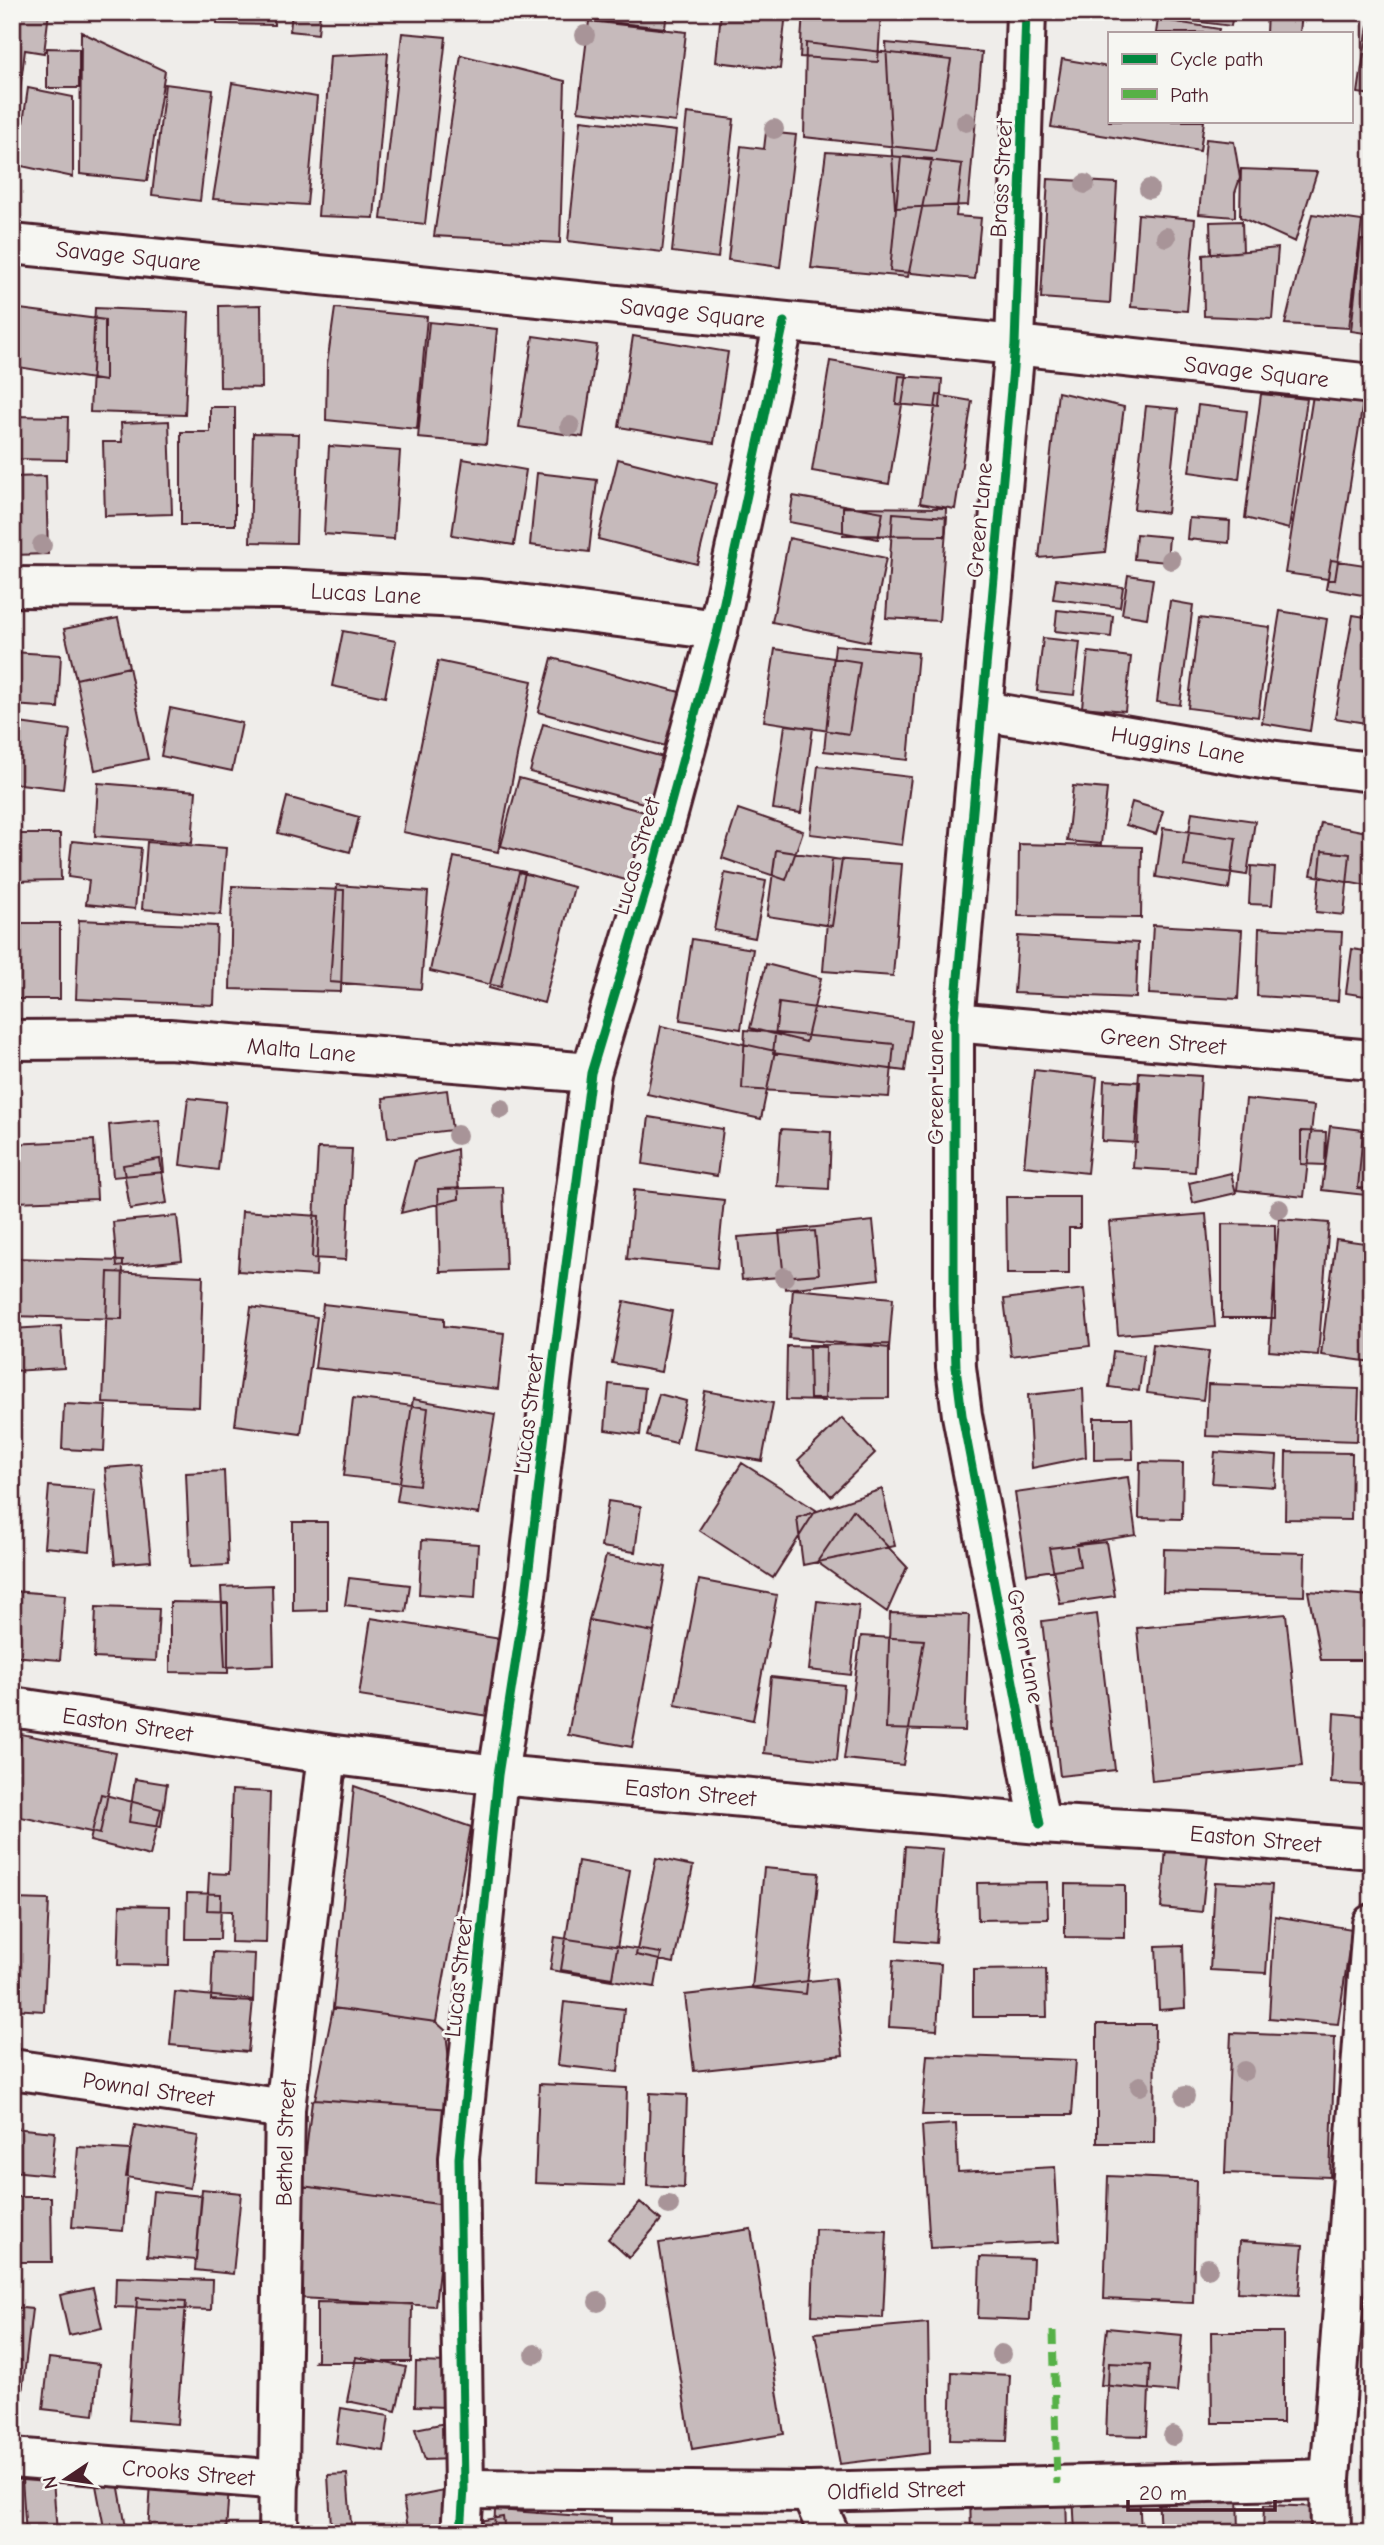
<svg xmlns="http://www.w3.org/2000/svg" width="1384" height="2545" font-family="'Comic Neue',sans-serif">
  <rect width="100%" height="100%" fill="#efedea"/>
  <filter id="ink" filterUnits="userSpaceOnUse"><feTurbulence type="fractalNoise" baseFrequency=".0143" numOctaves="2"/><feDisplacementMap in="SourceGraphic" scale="14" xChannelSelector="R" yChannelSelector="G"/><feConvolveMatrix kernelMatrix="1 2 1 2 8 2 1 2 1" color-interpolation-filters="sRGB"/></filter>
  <g filter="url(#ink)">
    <path fill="#c6babb" stroke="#4a1f2b" stroke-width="2" d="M12,12H49L44,53L25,50L12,155Z
      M217,12H274V25L217,24Z
      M292,12H320L318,34L290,31Z
      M516,12H572V18L516,16Z
      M593,12H667L665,28L592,20Z
      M721,12H786L780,69L716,62Z
      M803,12H881L878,62L800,57Z
      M1193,12H1233L1231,26L1192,21Z
      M1267,12H1302L1300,33H1266Z
      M1158,19L1219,29L1218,33H1156Z
      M589,21L686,32L676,122L578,111Z
      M1368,26L1372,27V95L1358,93Z
      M81,32L165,71L147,181L80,174Z
      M402,33L446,37L425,224L381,219Z
      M806,43L951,60L935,151L804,137Z
      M886,43L982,52L968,205L895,208Z
      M47,48L79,49V88H47Z
      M388,53L374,218L318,216L330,56Z
      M461,55L565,81L560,243L434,236Z
      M1062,59L1109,67V121H1204L1200,151L1051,127Z
      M232,83L317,97L307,205L213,199Z
      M165,84L213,90L200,201L152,195Z
      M28,88L73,97V177L17,165Z
      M687,113L734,119L718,258L672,252Z
      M581,120L676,131L662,252L568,241Z
      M766,132L796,135L780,267L728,260L741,146L764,149Z
      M1206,139L1234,142L1240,178L1235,193V217L1199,214Z
      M826,152L932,159L908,277L811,268Z
      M901,157L962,164L956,216L981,218L975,279L890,271Z
      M1241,169L1317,172L1295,242L1240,217Z
      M1048,179L1117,183L1110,303L1041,298Z
      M1138,214L1195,219L1187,311L1131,307Z
      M1312,214L1362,221L1349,328L1285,324Z
      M1242,221L1243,252L1211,253L1210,222Z
      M1361,240L1372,241V334L1351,331Z
      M1278,248L1272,319L1204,316L1203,255Z
      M261,305L262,388L220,387L219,306Z
      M12,308L105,320V381L12,366Z
      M95,308L189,312L185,415L90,412Z
      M335,308L427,317L417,429L326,420L327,364Z
      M429,322L497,329L486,444L418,438Z
      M533,336L597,345L583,437L519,427Z
      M633,336L728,352L714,443L619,427Z
      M830,361L907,374L889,484L812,471Z
      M899,376L942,379L940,408L896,404Z
      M1058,392L1124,407L1105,552L1039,558Z
      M1261,394L1307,399L1289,529L1245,518Z
      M937,395L972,401L955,509L920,503Z
      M1313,395L1363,402L1335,580L1285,573Z
      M1198,405L1247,411L1239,479L1189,472Z
      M1146,406L1178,409L1167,513L1134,509Z
      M210,407H235V525H181V432H210Z
      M12,416L68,417L67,460L12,459Z
      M169,421L172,514L105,516L103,442H122L121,423Z
      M253,433L299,434L296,543L250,542Z
      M329,446L400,451L394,539L324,534Z
      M463,459L526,470L514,545L452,535Z
      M618,459L717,484L697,564L598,539Z
      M537,473L597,480L589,552L530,545Z
      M46,476L48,554L12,555V477Z
      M793,496L883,512L878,539L789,522Z
      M843,507L946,508L945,536L843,535Z
      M893,513L947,517L939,621L886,618Z
      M1189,518L1230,521L1229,543L1187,539Z
      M1136,534L1169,537L1167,562L1134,559Z
      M789,538L886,558L869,642L772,622Z
      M1331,560L1372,566L1369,596L1326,589Z
      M1128,575L1153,579L1147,618L1122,614Z
      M1056,579L1123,587L1120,607L1053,599Z
      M1170,601L1193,605L1180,705L1157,702Z
      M1057,610L1113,616L1111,637L1055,631Z
      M1280,611L1327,619L1310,731L1262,723Z
      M1353,615L1372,618V724L1335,718Z
      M118,618L129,667L76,679L64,629Z
      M1199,618L1270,627L1258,717L1188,708Z
      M343,631L396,641L385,697L332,686Z
      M1043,638L1080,642L1074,695L1037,691Z
      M835,645L918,653L908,760L824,751Z
      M775,649L860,662L849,734L764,721Z
      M12,652L61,655L58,708L12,705Z
      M1088,652L1131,657L1125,711L1082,707Z
      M552,658L691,695L677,749L538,712Z
      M438,661L532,681L498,852L403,832Z
      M129,667L148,759L95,770L76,679Z
      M170,708L242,723L232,771L161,756Z
      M12,722L70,730L63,789L12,783Z
      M543,724L667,758L654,806L530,772Z
      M785,725L813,728L801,813L773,809Z
      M818,766L911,777L902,845L810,834Z
      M519,778L652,814L633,882L501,846Z
      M98,783L196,791L192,843L95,836Z
      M1073,786L1107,789L1101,844L1067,841Z
      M287,797L359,817L350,852L278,833Z
      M1132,802L1163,811L1156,834L1126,825Z
      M738,809L803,831L786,880L722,858Z
      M1192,812L1255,821L1247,875L1184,866Z
      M1321,823L1372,833V887L1311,875Z
      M1163,828L1236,838L1229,889L1156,877Z
      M12,834H60L61,880L12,881Z
      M72,841L141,848L135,909L86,904L89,880L68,877Z
      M147,842L226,848L221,915L142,909Z
      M1019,844L1142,847L1141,918L1018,916Z
      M776,850L842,860L832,926L767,916Z
      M1322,851L1350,854L1344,915L1316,912Z
      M454,857L525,872L501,987L430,971Z
      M832,859L902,864L893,976L823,971Z
      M1251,866L1275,868L1272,905L1249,904Z
      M519,872L574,887L544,1003L489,988Z
      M725,873L766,881L755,938L714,930Z
      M337,885L428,892L421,989L330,982Z
      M232,886L344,890L341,992L230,989Z
      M79,920L217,926L214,1005L76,999Z
      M12,923H60V999H12Z
      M1153,925L1242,930L1238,999L1149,994Z
      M1259,928L1342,932L1338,1001L1257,996Z
      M1018,936L1138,943L1136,998L1014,993Z
      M692,939L753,949L741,1029L680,1020Z
      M1352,949L1372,952V997L1346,993Z
      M766,964L821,978L806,1042L750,1028Z
      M779,1003L912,1021L905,1071L773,1053Z
      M661,1026L775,1051L761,1119L647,1094Z
      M745,1030L894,1044L889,1097L742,1089Z
      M1034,1070L1097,1077L1087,1173L1024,1166Z
      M1139,1072L1201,1076L1195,1172L1133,1168Z
      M1104,1080L1140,1082L1137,1143L1102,1141Z
      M447,1090L452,1130L388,1138L383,1098Z
      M188,1098L226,1102L218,1170L180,1165Z
      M1246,1099L1314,1106L1304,1197L1237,1190Z
      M649,1117L723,1129L717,1176L643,1164Z
      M159,1120L164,1172L113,1177L109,1125Z
      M1330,1126L1372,1131L1365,1195L1322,1190Z
      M781,1129L831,1132L829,1189L777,1186Z
      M1363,1130L1372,1131V1189L1358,1188Z
      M1301,1131L1326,1132L1325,1165L1301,1164Z
      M94,1140L97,1199L15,1202L12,1144Z
      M318,1148L352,1149L346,1260L312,1258Z
      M457,1149L459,1199L401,1213L415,1160Z
      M160,1159L167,1203L130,1209L123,1165Z
      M1231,1173L1236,1193L1193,1203L1189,1183Z
      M503,1187L506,1270L440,1272L438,1189Z
      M634,1190L724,1200L717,1268L627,1259Z
      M1006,1197H1080V1228H1069V1274H1007Z
      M242,1211L319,1216L316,1276L238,1271Z
      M1206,1214L1215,1327L1118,1335L1109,1222Z
      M177,1216L182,1260L117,1267L113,1222Z
      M1279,1219L1329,1223L1318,1355L1269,1351Z
      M873,1221L879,1279L785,1289L779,1231Z
      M1222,1224L1275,1225V1318H1222Z
      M815,1231L819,1274L742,1280L738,1237Z
      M1336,1239L1372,1244V1362L1321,1355Z
      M12,1258L123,1261L122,1319L12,1316Z
      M108,1272L203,1276L199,1407L103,1403Z
      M793,1289L893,1298L889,1348L789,1338Z
      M1084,1289L1090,1346L1011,1356L1004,1299Z
      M624,1301L672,1311L661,1372L612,1363Z
      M323,1304L444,1318V1326L504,1333L498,1389L315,1368Z
      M251,1307L317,1317L301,1434L235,1425Z
      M61,1326L64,1368L12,1371V1329Z
      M889,1344V1398L810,1399L809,1345Z
      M1153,1344L1209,1351L1203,1400L1147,1393Z
      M787,1346L826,1347L825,1401L786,1400Z
      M1113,1351L1144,1355L1139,1391L1109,1387Z
      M609,1384L645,1388L640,1435L605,1430Z
      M1208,1384L1359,1389L1357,1441L1206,1436Z
      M1083,1389L1086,1457L1032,1468L1028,1395Z
      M705,1391L773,1403L762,1461L694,1449Z
      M659,1394L686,1401L676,1443L647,1436Z
      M353,1398L428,1408L419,1485L344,1476Z
      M413,1399L495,1414L479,1514L397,1501Z
      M64,1404L106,1406L104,1451L62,1449Z
      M842,1418L875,1453L831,1496L798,1460Z
      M1094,1418H1132L1133,1459L1094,1460Z
      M1215,1452L1277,1456L1275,1487L1212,1483Z
      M1286,1452L1352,1453L1351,1520L1285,1519Z
      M1140,1462L1183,1463L1182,1519L1139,1518Z
      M742,1463L816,1510L773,1578L699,1530Z
      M141,1465L151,1561L115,1564L105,1468Z
      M224,1471L228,1565L190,1567L186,1473Z
      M1128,1477L1136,1535L1076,1544L1080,1566L1027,1574L1015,1493Z
      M49,1486L95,1490L90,1551L44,1547Z
      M882,1489L895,1546L803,1565L797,1518Z
      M608,1501L641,1506L635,1552L601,1547Z
      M853,1510L907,1567L887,1612L817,1562Z
      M293,1522H327V1610L293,1611Z
      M422,1540L478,1544L475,1598L419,1594Z
      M1106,1542L1115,1596L1060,1604L1049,1548Z
      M1164,1549L1305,1553L1304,1596L1163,1592Z
      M606,1556L666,1567L654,1632L589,1620Z
      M349,1578L410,1585L406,1612L345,1605Z
      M699,1580L777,1595L753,1720L675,1705Z
      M272,1585L274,1665L225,1667L221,1587Z
      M12,1591L65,1595L60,1660L12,1656Z
      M1308,1591L1372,1596V1660H1321Z
      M817,1601L859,1606L851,1675L809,1670Z
      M170,1602L228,1603V1673L170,1672Z
      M96,1607L159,1609L156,1661L94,1658Z
      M890,1613L969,1615L965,1731L886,1729Z
      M1097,1614L1115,1770L1060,1776L1042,1621Z
      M1286,1614L1302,1766L1152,1781L1137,1628Z
      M371,1618L507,1640L495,1717L359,1696Z
      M589,1620L654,1632L632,1747L568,1735Z
      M861,1636L924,1640L903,1765L844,1759Z
      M1371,1672L1372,1786L1331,1783L1334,1713L1367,1716Z
      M771,1677L844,1685L837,1761L764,1753Z
      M21,1734L116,1753L100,1834L12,1815V1776Z
      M135,1779L167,1784L161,1827L129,1822Z
      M354,1786L471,1827L436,2022L333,2008Z
      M232,1790L270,1792L266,1943L231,1942L232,1911L207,1910L209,1873L229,1874Z
      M101,1794L161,1809L150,1856L90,1841Z
      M905,1846L943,1849L936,1943L898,1940Z
      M1166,1848L1208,1852L1202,1912L1161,1908Z
      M656,1858L693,1866L674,1963L636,1955Z
      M578,1861L630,1870L612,1978L561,1970Z
      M764,1868L819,1873L806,1994L752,1988Z
      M1047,1882L1048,1919L978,1920L977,1883Z
      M1215,1882L1272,1885L1266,1973L1210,1970Z
      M1065,1884L1125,1885V1938L1065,1937Z
      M187,1893L221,1894L220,1939H186Z
      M12,1899L49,1900L44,2011L12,2009Z
      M120,1905L170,1906L169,1966L118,1965Z
      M1275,1916L1352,1929L1338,2024L1269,2018Z
      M555,1937L661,1953L655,1987L550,1970Z
      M1183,1945L1185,2008L1159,2010L1156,1946Z
      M213,1952L255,1954L253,2002L211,2000Z
      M893,1960L941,1964L937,2030L889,2027Z
      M1046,1969L1047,2017H973V1970Z
      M835,1978L843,2055L694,2071L685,1995Z
      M175,1992L253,2000L248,2052L170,2045Z
      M564,2002L624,2009L618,2072L557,2065Z
      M333,2008L436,2022L446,2031L450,2072L451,2109L315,2099Z
      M1097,2024H1155L1154,2143H1097Z
      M1231,2033L1335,2037L1330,2177L1225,2173Z
      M927,2055L1076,2060L1072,2115H922Z
      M539,2084L627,2088L624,2186L535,2183Z
      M650,2093L687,2095L684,2188L647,2186Z
      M315,2099L451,2109L446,2205L302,2186L312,2101Z
      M956,2124L958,2172L1055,2167L1059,2242L930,2248L922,2126Z
      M135,2125L198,2136L190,2188L126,2177Z
      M12,2128L55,2132L51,2175L12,2171Z
      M78,2147L130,2150L123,2231L72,2227Z
      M1108,2176L1196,2180L1193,2303L1104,2299Z
      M302,2186L446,2205L435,2306L301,2298Z
      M202,2189L241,2193L233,2274L195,2270Z
      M153,2191L202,2196L196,2260L147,2256Z
      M12,2197H51L52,2262H12Z
      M640,2202L661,2220L629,2258L608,2239Z
      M751,2229L784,2434L692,2449L659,2243Z
      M815,2229L887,2231L883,2318L812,2315Z
      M1240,2241L1303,2245L1299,2295L1237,2292Z
      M980,2257L1033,2259L1030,2320L978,2318Z
      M116,2277L212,2280L211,2310L115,2307Z
      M93,2288L102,2328L69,2335L60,2295Z
      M137,2298L186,2301L177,2424L129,2420Z
      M317,2302L412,2304L411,2362H313L317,2360Z
      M12,2307L32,2309L19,2418L12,2417Z
      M928,2323L930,2453L840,2464L815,2333Z
      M1107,2328L1182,2335L1177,2392L1101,2385Z
      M1211,2332H1283V2423H1212Z
      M356,2357L406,2367L396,2411L347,2401Z
      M49,2358L99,2364L94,2415L43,2409Z
      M416,2362L449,2363L447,2407L415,2406Z
      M1109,2363L1150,2365L1147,2436L1106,2435Z
      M952,2372L1010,2375L1007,2441L950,2440Z
      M341,2408L389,2416L384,2451L336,2443Z
      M451,2422L453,2459L425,2460L415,2429Z
      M347,2474L351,2524L331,2526L328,2475Z
      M117,2477L127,2533H105L95,2480Z
      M53,2479L57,2533H26L22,2480Z
      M151,2482L229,2486L226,2533H148Z
      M444,2491L445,2533H409L403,2499Z
      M1139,2491L1141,2533H1075L1073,2493Z
      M1066,2492L1067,2533H971L970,2495Z
      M1238,2492L1239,2533H1160L1158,2494Z
      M1264,2505L1324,2507V2533H1263Z
      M495,2510L611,2518L610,2533H494Z
      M503,2517L505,2533H480L479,2521Z
      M403,2527L404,2533H370Z"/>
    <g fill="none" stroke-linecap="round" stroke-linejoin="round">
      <defs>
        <g id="minor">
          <path d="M1026,12L1015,345L954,1022V1305L956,1367L962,1415L1040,1824"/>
          <path id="s1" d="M12,244L1015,345L1372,384"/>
          <path id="s2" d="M12,587L283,589L480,599L718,630"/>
          <path id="s3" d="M983,711L1269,760L1372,772"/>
          <path id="s4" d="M954,1022L1372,1060"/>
          <path id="s5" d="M12,1040L169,1039L591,1073"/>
          <path id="s6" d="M12,1707L327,1754L498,1775L1040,1824L1180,1832L1372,1849"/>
          <path id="s7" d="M12,2069L285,2109"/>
          <path id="s8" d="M12,2458L280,2480"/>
          <path id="s9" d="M464,2489L810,2492L1330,2479"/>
          <path d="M810,2492L829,2533"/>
          <path id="s10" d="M278,2533L285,2109L327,1754"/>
          <path d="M461,2533L464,2489L459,2158L498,1775L526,1594L554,1357L591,1073L655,861L718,630L784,322"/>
          <path d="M1331,2533L1330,2479L1372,1924"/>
        </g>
      </defs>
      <use href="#minor" stroke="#4a1f2b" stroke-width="44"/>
      <use href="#minor" stroke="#f6f6f2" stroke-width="38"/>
      <path stroke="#57b146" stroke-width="7" stroke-dasharray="14 7" stroke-linecap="butt" d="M1053,2331L1057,2484"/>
      <defs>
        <path id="cycleway" d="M1026,12L1015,345L954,1022V1305L956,1367L962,1415L1040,1824
          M461,2533L464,2489L459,2158L498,1775L526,1594L554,1357L591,1073L655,861L718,630L784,322"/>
      </defs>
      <use href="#cycleway" stroke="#f6f6f2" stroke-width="13"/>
      <use href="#cycleway" stroke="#00873e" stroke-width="9"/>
    </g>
    <g fill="#a89498">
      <circle cx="585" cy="35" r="10"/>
      <circle cx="966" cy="122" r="10"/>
      <circle cx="774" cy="129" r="10"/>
      <circle cx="1085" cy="184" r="10"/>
      <circle cx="1149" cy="189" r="10"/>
      <circle cx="1166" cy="237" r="10"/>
      <circle cx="570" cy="426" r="10"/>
      <circle cx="42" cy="545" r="10"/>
      <circle cx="1171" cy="560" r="10"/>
      <circle cx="501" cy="1109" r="10"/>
      <circle cx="457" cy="1135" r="10"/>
      <circle cx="1279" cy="1209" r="10"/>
      <circle cx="784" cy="1277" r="10"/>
      <circle cx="1244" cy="2071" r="10"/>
      <circle cx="1140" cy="2086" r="10"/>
      <circle cx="1185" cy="2096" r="10"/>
      <circle cx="669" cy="2205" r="10"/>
      <circle cx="1208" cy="2268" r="10"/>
      <circle cx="598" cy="2302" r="10"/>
      <circle cx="535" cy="2354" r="10"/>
      <circle cx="1001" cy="2354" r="10"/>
      <circle cx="1173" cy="2436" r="10"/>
    </g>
  </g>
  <g text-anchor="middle" stroke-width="6" stroke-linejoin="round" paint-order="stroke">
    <g font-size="23" fill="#4a1f2b" stroke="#f6f6f2">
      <text transform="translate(1001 178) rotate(-87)" y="8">Brass Street</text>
      <text dy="8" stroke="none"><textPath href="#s1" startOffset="117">Savage Square</textPath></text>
      <text dy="8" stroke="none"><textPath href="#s1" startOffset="684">Savage Square</textPath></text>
      <text dy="8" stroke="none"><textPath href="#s1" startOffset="1251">Savage Square</textPath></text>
      <text transform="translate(979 520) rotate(-85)" y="8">Green Lane</text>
      <text dy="8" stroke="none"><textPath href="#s2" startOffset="354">Lucas Lane</textPath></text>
      <text dy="8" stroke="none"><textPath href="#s3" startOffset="198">Huggins Lane</textPath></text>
      <text transform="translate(636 856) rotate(-74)" y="8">Lucas Street</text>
      <text dy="8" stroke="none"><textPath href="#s4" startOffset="210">Green Street</textPath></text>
      <text dy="8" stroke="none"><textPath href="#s5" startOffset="290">Malta Lane</textPath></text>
      <text transform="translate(935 1087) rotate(-90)" y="8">Green Lane</text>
      <text transform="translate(528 1414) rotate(-83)" y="8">Lucas Street</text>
      <text transform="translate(1026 1646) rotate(79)" y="8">Green Lane</text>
      <text dy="8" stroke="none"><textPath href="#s6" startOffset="117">Easton Street</textPath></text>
      <text dy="8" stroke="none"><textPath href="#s6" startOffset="684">Easton Street</textPath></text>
      <text dy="8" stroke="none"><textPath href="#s6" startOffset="1251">Easton Street</textPath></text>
      <text transform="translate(458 1977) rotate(-84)" y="8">Lucas Street</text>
      <text dy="8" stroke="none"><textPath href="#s7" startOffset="138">Pownal Street</textPath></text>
      <text dy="8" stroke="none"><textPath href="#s10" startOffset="390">Bethel Street</textPath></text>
      <text dy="8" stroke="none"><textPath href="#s8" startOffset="177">Crooks Street</textPath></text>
      <text dy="8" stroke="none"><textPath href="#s9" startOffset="432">Oldfield Street</textPath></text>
    </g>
  </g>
  <rect width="1384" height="2545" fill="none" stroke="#f6f6f2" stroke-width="42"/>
  <rect x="21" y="21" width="1342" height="2503" fill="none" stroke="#4a1f2b" stroke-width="2.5" filter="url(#ink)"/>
  <rect x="1108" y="32" width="245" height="91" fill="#f6f6f2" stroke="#b1a0a2" stroke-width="2"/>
  <rect x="1122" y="54" width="35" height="10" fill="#00873e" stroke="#b1a0a2" stroke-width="2"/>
  <text x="1170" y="66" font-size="21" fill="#4a1f2b">Cycle path</text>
  <rect x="1122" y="89" width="35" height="10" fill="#57b146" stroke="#b1a0a2" stroke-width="2"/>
  <text x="1170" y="102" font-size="21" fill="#4a1f2b">Path</text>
  <g transform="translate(66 2479) rotate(257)" stroke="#f6f6f2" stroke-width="5" paint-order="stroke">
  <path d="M0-5L12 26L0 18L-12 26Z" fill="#4a1f2b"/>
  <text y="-10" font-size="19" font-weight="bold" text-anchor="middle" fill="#4a1f2b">N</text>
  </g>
  <path d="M1128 2500v10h147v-10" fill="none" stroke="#4a1f2b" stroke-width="3.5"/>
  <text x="1139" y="2500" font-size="21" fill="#4a1f2b" stroke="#f6f6f2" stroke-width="5" paint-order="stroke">20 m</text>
</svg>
